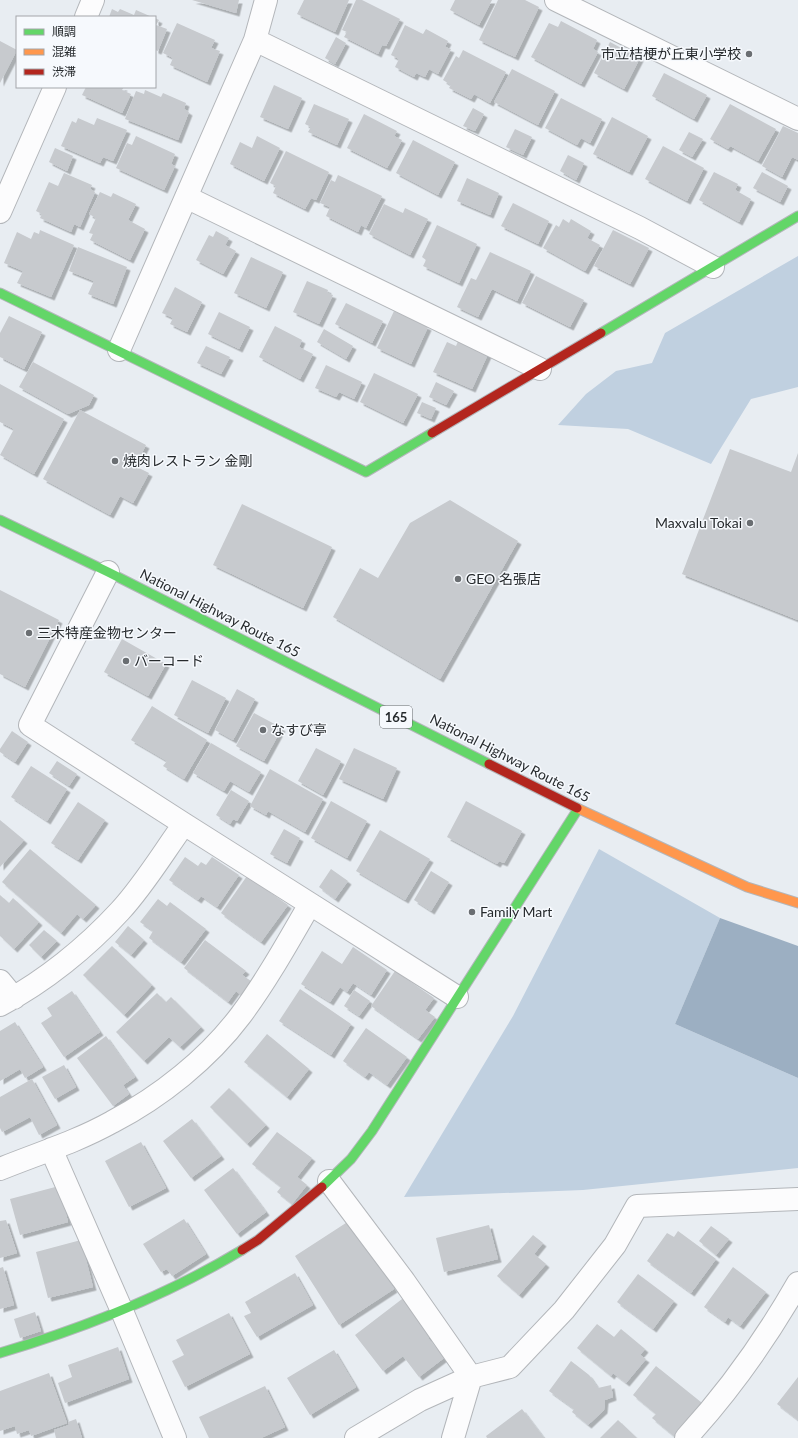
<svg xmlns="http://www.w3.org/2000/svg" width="798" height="1438" font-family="Lato,'Noto Sans JP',sans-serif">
  <defs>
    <filter id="shadow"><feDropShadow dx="3.5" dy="3.5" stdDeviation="0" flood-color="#0004"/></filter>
  </defs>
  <rect width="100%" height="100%" fill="#e8edf2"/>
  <path fill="#c0d0e0" d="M798,256V387L751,399L711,464L628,429L558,425L586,394L616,371L652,363L665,333Z
    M599,849L720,918L675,1024L798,1078V1168L583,1190L404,1197L513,1016Z"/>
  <path fill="#9cafc2" d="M720,918L798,946V1078L675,1024Z"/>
  <path fill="#c7cace" filter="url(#shadow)" d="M192,0H239L236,13Z
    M304,0H349L335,32L297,14Z
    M356,0H362L400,19L386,46L382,45L378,54L344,37L347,32L342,30Z
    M455,0H492L479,25L450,10Z
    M498,0H525L539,7L515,57L479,40Z
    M112,9L118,12L120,9L134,15L136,10L152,17H109Z
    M155,18L159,20L156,25L167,29L158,51L155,50Z
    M561,21L597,40L593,49L598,52L581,84L531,57L549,23L558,27Z
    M177,23L215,40L211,48L220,51L207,82L170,65L173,58L163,53Z
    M405,25L423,34L426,29L448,41L445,47L451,49L438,74L429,69L425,77L416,73L414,77L395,67L399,59L391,55Z
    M336,37L346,43L335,64L325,58Z
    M0,41L17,50L0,83Z
    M610,42L640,58L624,89L594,73Z
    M463,50L506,72L490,103L474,94L471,99L449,88L451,85L443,80L456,56L459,58Z
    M512,69L555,91L538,125L494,102Z
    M664,73L707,95L694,119L652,96Z
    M274,85L302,98L288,129L260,117Z
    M86,87H124L122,90L131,94L122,113L82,95Z
    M145,90L161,97L163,93L186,103L184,109L189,112L178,140L125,119L136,91L144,94Z
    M561,98L602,119L590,143L581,138L577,145L545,128Z
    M314,104L349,119L337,145L308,132L311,127L305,124Z
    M730,104L776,129L758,161L730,146L728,149L710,139Z
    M473,108L484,114L475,131L463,126Z
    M364,114L397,131L394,136L402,140L387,168L347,148Z
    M612,117L648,136L629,172L593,154Z
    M78,118L94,125L97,118L127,130L113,161L103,157L100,163L61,146L72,121L76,123Z
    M783,126L798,133V160L792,157L782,177L762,166Z
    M515,129L532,137L523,155L506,147Z
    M689,132L703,139L692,157L679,150Z
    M136,136L175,154L171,164L175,166L164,190L116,168L127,143L132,145Z
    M257,136L280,148L264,181L230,164L240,142L252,148Z
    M413,140L455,162L438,195L396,173Z
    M663,146L704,168L687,201L645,179Z
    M55,148L73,156L67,171L49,162Z
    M286,151L329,172L316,200L311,198L305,209L273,193L276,186L270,183Z
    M568,155L584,163L576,180L560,171Z
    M714,172L738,184L735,190L751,199L739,222L699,200Z
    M762,172L788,186L780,202L753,188Z
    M64,173L92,185L90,189L95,192L80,227L74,224L71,232L40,218L42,214L36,211L49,182L58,186Z
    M338,175L382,196L366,228L361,225L358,232L326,216L330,207L320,203L331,180L335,182Z
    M467,178L499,193L490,215L457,201Z
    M100,192L111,197L113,193L136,204L128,220L145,229L130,260L90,240L93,234L89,233L96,218L89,214Z
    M513,203L549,221L538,244L501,226Z
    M384,204L403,213L405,208L428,219L410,255L369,234Z
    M563,219L569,223L571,219L591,231L587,238L600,245L585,271L543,248L556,225L559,227Z
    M437,225L477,244L459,283L423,266L426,260L422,257Z
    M40,230L74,245L51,297L17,283L23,271L4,263L17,232L31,239L34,232L39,234Z
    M613,230L649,248L630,284L594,266Z
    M216,231L229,238L225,245L236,251L223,274L196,260L209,235L213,237Z
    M78,247L127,267L113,304L88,294L94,281L69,271Z
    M490,252L531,271L517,301L492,289L478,317L457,307L471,278L476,280Z
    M251,257L283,272L266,308L234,293Z
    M536,276L584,300L570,327L522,303Z
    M307,281L328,290L327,293L333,295L319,324L293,312Z
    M175,287L202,302L187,332L170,324L173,318L162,313Z
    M346,303L383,321L372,343L335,324Z
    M394,311L428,327L411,364L377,348Z
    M219,312L250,327L239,349L208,334Z
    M9,316L42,332L24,369L0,357V333Z
    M275,326L302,340L299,347L313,354L300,379L259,357Z
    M324,329L353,346L346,359L317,342Z
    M459,339L489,352L472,389L433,372L447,342L456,346Z
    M206,346L230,357L221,374L197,363Z
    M33,362L94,395L89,405L68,414L19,387Z
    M326,365L362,382L354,399L339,392L336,397L315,388Z
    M374,373L418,394L403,423L360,402Z
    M436,382L454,391L446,405L429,397Z
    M0,384L64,419L34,474L0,455L14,429L0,422Z
    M422,402L436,408L431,419L417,413Z
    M80,410L146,445L135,466L149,473L133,503L120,496L110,515L43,479Z
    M730,449L791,472L798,453V620L682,574Z
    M450,500L518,541L440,679L333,617L360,568L378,578L410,523Z
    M242,504L332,547L303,608L213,565Z
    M0,590L59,620L25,687L0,674Z
    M122,639L166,664L148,696L104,672Z
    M192,680L226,698L208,733L174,715Z
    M237,689L255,699L233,740L215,730Z
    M152,706L207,740L184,779L163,766L167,761L131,740Z
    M254,713L282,728L264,761L236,746Z
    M12,731L28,742L15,762L0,752V749Z
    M211,743L261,772L249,792L230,781L224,791L193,773Z
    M316,748L341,761L323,795L298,781Z
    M354,748L397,768L383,799L339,779Z
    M57,761L77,774L69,786L49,773Z
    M31,766L67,789L47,821L11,797Z
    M270,769L323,799L305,832L268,811L266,815L250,806Z
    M231,790L249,801L237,821L233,819L230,824L216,815Z
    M331,801L367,821L347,858L311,838Z
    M466,801L522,831L504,863L499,861L497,864L447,837Z
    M78,802L105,820L78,860L51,843Z
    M0,820L24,840L0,867Z
    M284,829L300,838L287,863L270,854Z
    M380,830L430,859L405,900L356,871Z
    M30,849L96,905L83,919L77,914L61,933L2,882Z
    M185,857L198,866L201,862L206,865L212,857L239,875L217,907L201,896L198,900L169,880Z
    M331,869L348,881L335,899L319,887Z
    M431,871L449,882L431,911L414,900Z
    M247,876L288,905L261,942L221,913Z
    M0,895L9,903L13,898L39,922L14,949L0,936Z
    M158,899L167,906L170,902L206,929L181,962L149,938L153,931L140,922Z
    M128,926L144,940L131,955L115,942Z
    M44,930L57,941L41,957L29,945Z
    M205,940L246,971L242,975L251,981L241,995L236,991L228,1002L184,968Z
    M112,946L152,985L124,1015L83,975Z
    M353,947L387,970L371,995L353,983L347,992L340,987L330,1002L301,984L322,951L342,964Z
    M395,971L434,998L425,1010L435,1017L418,1039L371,1006Z
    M300,989L351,1024L331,1055L279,1021Z
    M354,990L370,1001L359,1016L344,1006Z
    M72,991L100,1032L64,1057L41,1023L52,1016L47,1008Z
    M157,993L166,1002L171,997L201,1027L180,1047L169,1037L144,1061L116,1032Z
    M15,1022L43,1067L25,1078L20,1069L0,1081V1031Z
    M366,1028L407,1057L387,1085L369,1072L365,1077L343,1061Z
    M267,1034L309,1069L287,1097L244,1062Z
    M106,1036L135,1077L123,1085L129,1094L113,1106L77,1058Z
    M64,1065L76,1087L55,1099L42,1077Z
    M32,1079L57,1125L39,1135L30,1117L2,1132L0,1128V1097Z
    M229,1088L266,1125L247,1144L210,1107Z
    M192,1119L221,1156L191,1178L163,1141Z
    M277,1132L312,1158L297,1177L307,1185L292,1204L277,1192L281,1187L252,1164Z
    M141,1142L166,1188L129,1207L105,1161Z
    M233,1168L266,1212L237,1234L204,1190Z
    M59,1186L68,1222L20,1235L10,1199Z
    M184,1219L206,1254L172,1276L167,1269L161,1272L143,1244Z
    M6,1220L17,1253L0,1258V1221Z
    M349,1221L394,1289L339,1325L295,1256Z
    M489,1225L498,1259L444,1272L436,1238Z
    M711,1226L729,1239L716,1255L699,1241Z
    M678,1231L716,1259L691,1293L647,1261L667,1233L674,1237Z
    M533,1235L543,1243L534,1254L546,1264L519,1295L497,1276Z
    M81,1240L93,1287L48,1298L36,1252Z
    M3,1267L14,1305L0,1309V1268Z
    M733,1267L766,1292L740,1326L728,1317L725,1322L704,1307Z
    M295,1273L313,1305L257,1337L244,1316L251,1313L245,1302Z
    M638,1274L674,1301L653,1329L617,1302Z
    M406,1296L434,1333L428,1338L444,1358L419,1377L403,1356L383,1371L355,1335Z
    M35,1312L41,1331L20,1338L14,1319Z
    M229,1313L250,1354L185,1387L172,1361L184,1355L176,1340Z
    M597,1324L614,1337L621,1329L645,1349L640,1355L646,1359L626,1383L613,1373L611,1376L577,1348Z
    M118,1347L129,1379L65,1403L58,1383L72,1377L68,1365Z
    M334,1350L356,1387L310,1415L287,1378Z
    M571,1361L589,1375L598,1388L611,1385L613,1397L605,1400L604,1410L588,1425L572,1412L574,1409L549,1391Z
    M656,1366L702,1403L675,1437L652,1418L656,1414L633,1395Z
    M49,1373L67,1423L31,1436L29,1430L17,1434L15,1426L0,1431V1391Z
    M798,1377V1420L777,1404Z
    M265,1386L285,1427L261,1438H209L199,1417Z
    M522,1409L544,1438H487L486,1436Z
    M76,1419L82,1438H56L54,1430L69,1425L68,1422Z
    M618,1420L637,1438H600Z"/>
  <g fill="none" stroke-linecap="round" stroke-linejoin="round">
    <defs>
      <path id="street" d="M556,0L798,119
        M86,17L93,0
        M255,40L640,228L713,267
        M186,197L540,369
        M0,212L55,87
        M119,350L255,40L266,0
        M108,572L30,725L184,824L457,997
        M0,981L14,998
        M0,1005C44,982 87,947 120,911C144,885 163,853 184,824
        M51,1149L122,1311L175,1438
        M0,1169C37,1154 76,1142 112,1122C160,1097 208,1059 241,1015C267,980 288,942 310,904
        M329,1181L404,1281L471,1377
        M356,1438L420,1400L471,1377L510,1367L564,1310L615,1245L637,1206L798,1199
        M453,1438L471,1377
        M686,1438C729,1391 766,1339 798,1283"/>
      <path id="fast" d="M0,293L366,472L432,433
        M601,333L798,216
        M0,520L108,572L489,764
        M322,1187L351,1159L372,1131L578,809
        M0,1353C84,1328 166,1296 242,1250"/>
      <path id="slow" d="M577,808L747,887L798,903"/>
      <path id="jam" d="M432,433L601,333
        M489,764L577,808
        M242,1250L258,1240L322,1187"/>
    </defs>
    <use href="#street" stroke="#b3b6ba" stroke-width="24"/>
    <use href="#fast" stroke="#b3b6ba" stroke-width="11"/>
    <use href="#slow" stroke="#b3b6ba" stroke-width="11"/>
    <use href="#jam" stroke="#b3b6ba" stroke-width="11"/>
    <use href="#street" stroke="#fcfcfd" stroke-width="22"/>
    <use href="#fast" stroke="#63d668" stroke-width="9"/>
    <use href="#slow" stroke="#ff974d" stroke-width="9"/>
    <use href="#jam" stroke="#b3261e" stroke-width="9"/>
  </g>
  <g fill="#6a6e72" stroke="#f6f9fd" stroke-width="1.5">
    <circle cx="749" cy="54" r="4"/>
    <circle cx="115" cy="461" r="4"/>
    <circle cx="750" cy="523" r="4"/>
    <circle cx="458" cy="579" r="4"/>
    <circle cx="29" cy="633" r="4"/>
    <circle cx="126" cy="661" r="4"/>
    <circle cx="263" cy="730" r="4"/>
    <circle cx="472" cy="912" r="4"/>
  </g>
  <g text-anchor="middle" stroke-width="3" stroke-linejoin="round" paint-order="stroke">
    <rect fill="#f6f9fd" stroke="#64686b" stroke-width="1" x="380" y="706" width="32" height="22" rx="3"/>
    <g font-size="13" font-weight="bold" fill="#262a2d">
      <text x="396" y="722">165</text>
    </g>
    <g font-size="14" fill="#262a2d" stroke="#f6f9fd" text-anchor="start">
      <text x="741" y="59" text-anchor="end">市立桔梗が丘東小学校</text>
      <text x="123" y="466">焼肉レストラン 金剛</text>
      <text x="742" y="528" text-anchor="end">Maxvalu Tokai</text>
      <text x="466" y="584">GEO 名張店</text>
      <text x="37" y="638">三木特産金物センター</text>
      <text x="134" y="666">バーコード</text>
      <text x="271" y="735">なすび亭</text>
      <text x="480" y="917">Family Mart</text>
    </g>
    <g font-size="14" fill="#262a2d" stroke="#f6f9fd">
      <text transform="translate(220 613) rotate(27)" y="5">National Highway Route 165</text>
      <text transform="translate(510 758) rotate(27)" y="5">National Highway Route 165</text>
    </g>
  </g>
  <rect x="16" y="16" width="140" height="72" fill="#f6f9fd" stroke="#a3a6aa"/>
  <rect x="24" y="29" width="20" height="6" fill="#63d668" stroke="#a3a6aa"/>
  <text x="52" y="36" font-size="12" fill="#262a2d">順調</text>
  <rect x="24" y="49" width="20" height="6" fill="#ff974d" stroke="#a3a6aa"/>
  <text x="52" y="56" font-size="12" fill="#262a2d">混雑</text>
  <rect x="24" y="69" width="20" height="6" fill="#b3261e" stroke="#a3a6aa"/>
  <text x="52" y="76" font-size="12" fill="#262a2d">渋滞</text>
</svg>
